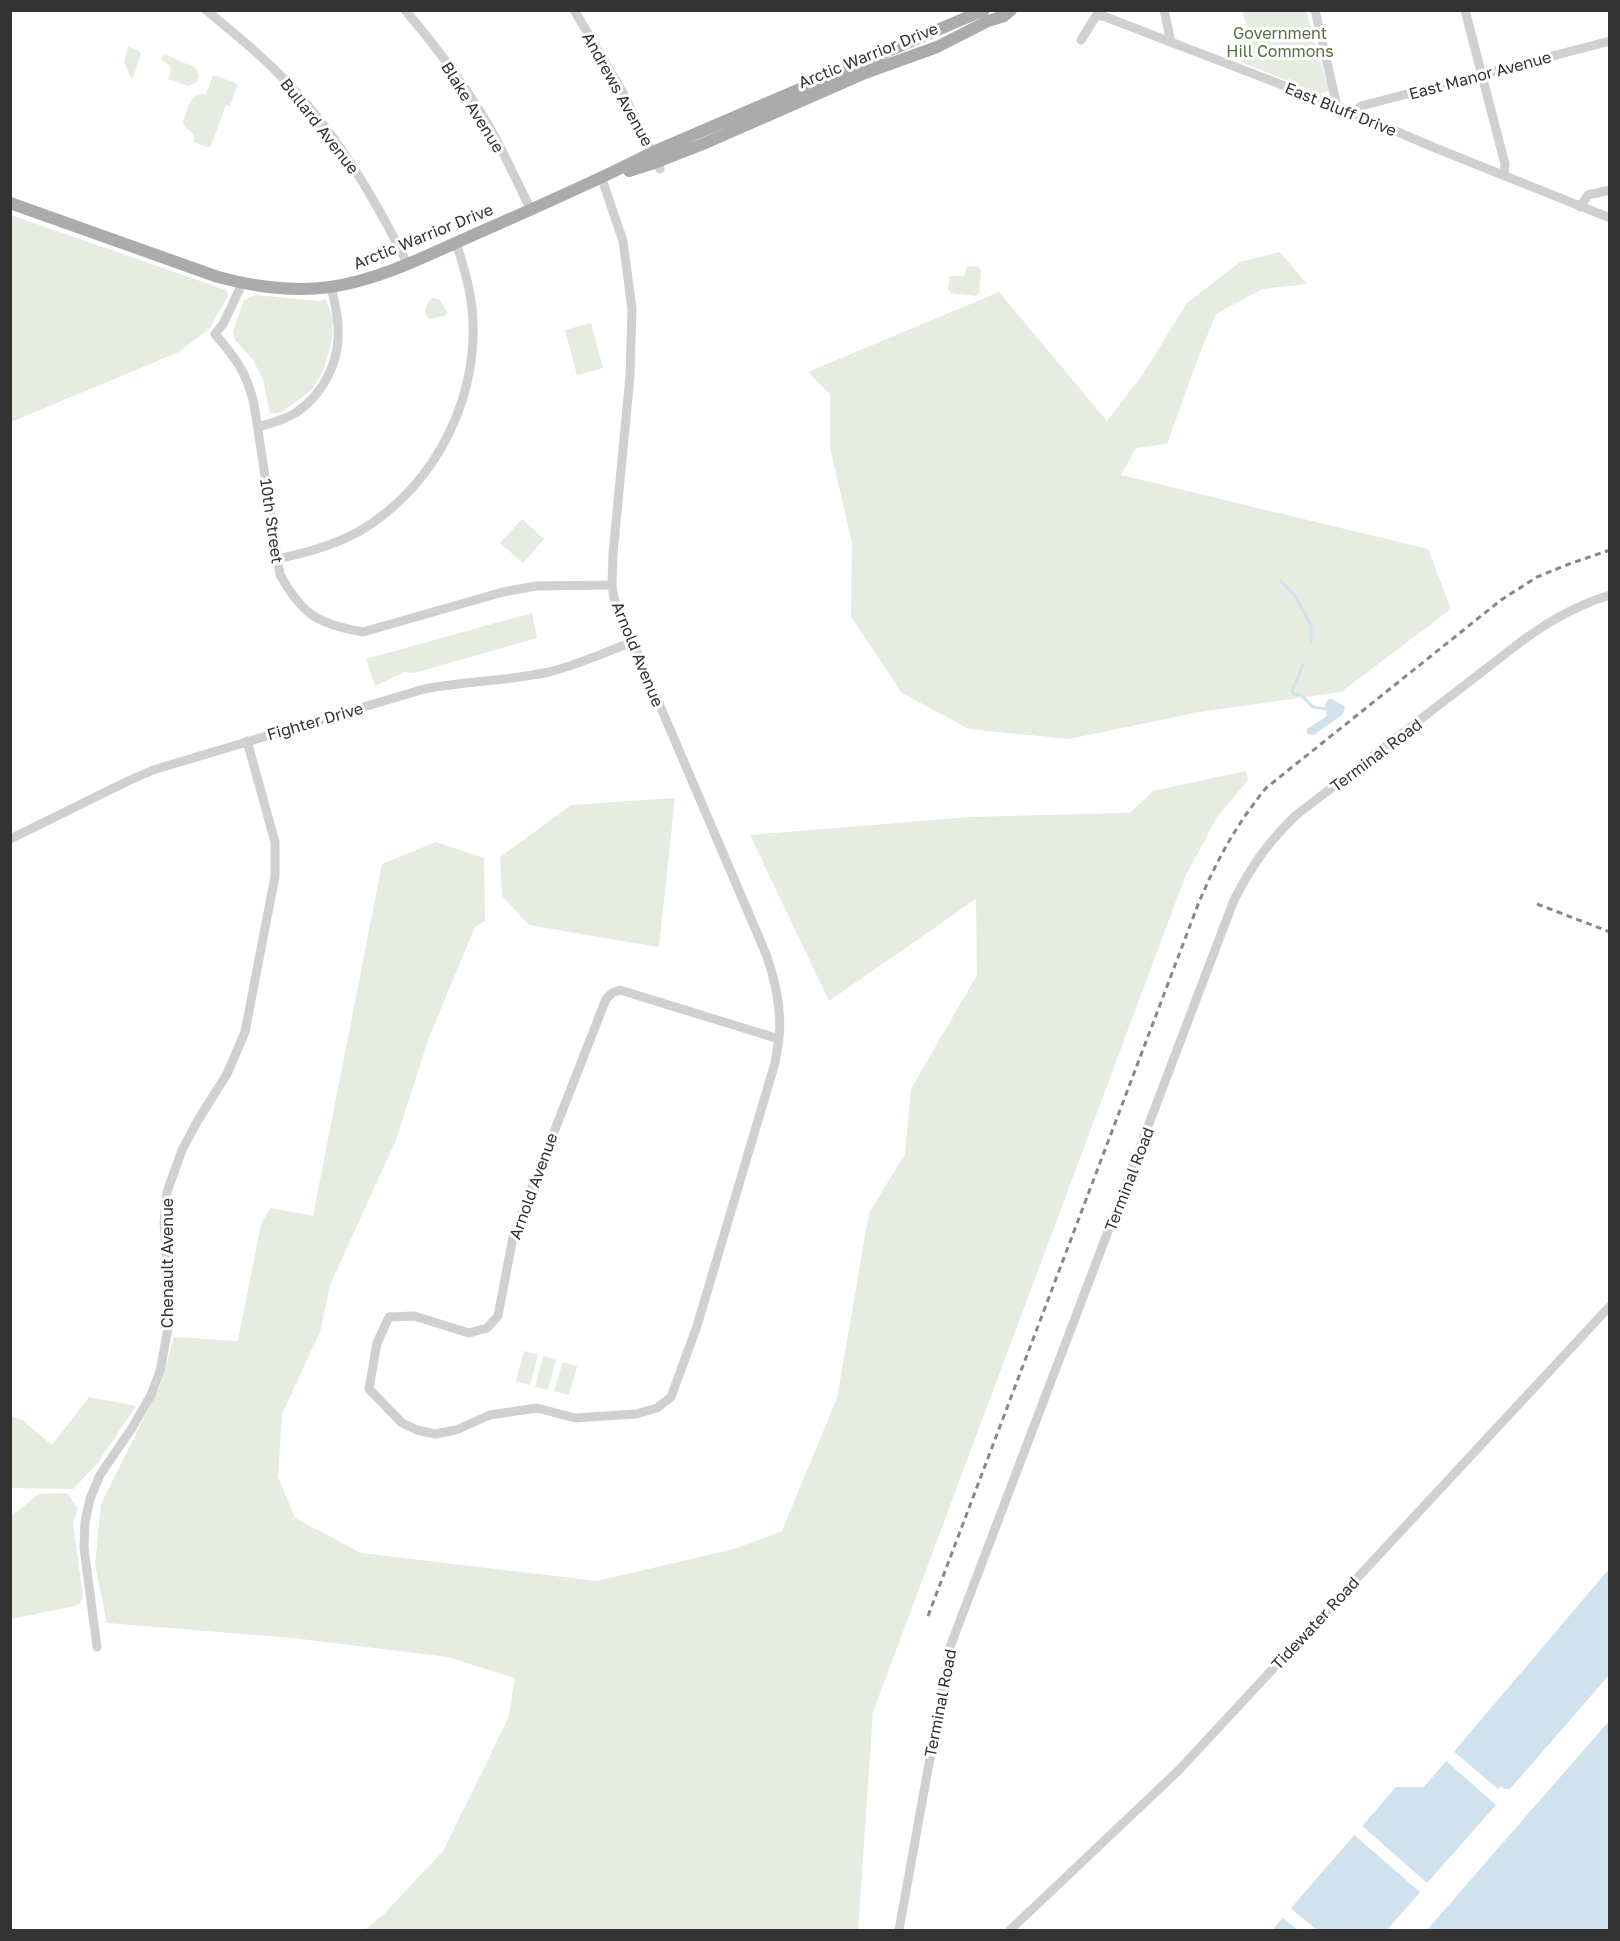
<svg xmlns="http://www.w3.org/2000/svg" width="1620" height="1941" font-family="'Golos Text',sans-serif">
  <rect width="100%" height="100%" fill="#fff"/>
  <path fill="#e6ecdf" d="M1242,11H1306L1329,90L1320,94L1241,62L1233,34L1248,31Z
    M128,46L139,51L141,54L132,80L124,62Z
    M164,54L196,68L199,76L197,82L188,86L168,79C173,70 171,64 161,60Z
    M213,75L238,84L230,106L226,105L210,148L194,142V134L186,128L183,123C187,110 190,91 206,94Z
    M11,215L226,290L228,296L209,329L179,352L11,422Z
    M1280,252L1307,284L1262,289L1216,314L1198,358L1167,444L1136,448L1121,475L1428,549L1451,609L1341,692L1199,712L1069,739L969,729L902,693L851,617L852,543L830,448V394L808,372L999,292L1107,421L1143,374L1187,303L1240,262Z
    M967,266L979,267L981,270L979,293L975,296L951,293L948,289L950,276H964Z
    M255,295L320,301L326,299L333,318L332,341L323,371L312,390L280,413H270L263,379L253,360L235,340L233,331L244,300Z
    M433,298L440,300L447,312L445,316L429,319L425,312L428,302Z
    M591,323L603,368L577,375L565,330Z
    M522,519L544,539L523,563L500,543Z
    M532,613L537,638L414,673L404,672L375,686L366,659Z
    M1246,771L1248,780L1217,817L1185,877L873,1712L858,1930H365L384,1914L443,1851L508,1719L515,1678L448,1657L293,1638L107,1623L95,1565L101,1504L160,1386L174,1337L238,1341L261,1224L270,1208L313,1216L382,864L436,842L484,858L485,921L475,927L428,1040L396,1140L330,1285L320,1332L282,1414L278,1477L295,1518L361,1553L597,1581L734,1549L782,1531L837,1398L869,1213L905,1154L911,1089L977,975L976,899L829,1001L750,835L971,817L1130,813L1153,791Z
    M675,798L659,947L529,925L502,896L500,857L571,805Z
    M524,1351L538,1355L530,1385L516,1381Z
    M543,1356L556,1360L548,1390L535,1387Z
    M563,1362L577,1366L569,1395L554,1391Z
    M89,1397L136,1406L97,1464L73,1489L11,1488V1416L22,1420L52,1445Z
    M67,1493L78,1509L73,1522L83,1597L79,1605L11,1619V1516L39,1494Z"/>
  <path fill="#cfe2ee" d="M1328,699H1332L1343,705L1345,708L1343,714L1314,735L1307,734V729L1327,716L1325,705Z
    M1609,1569V1930H1272L1396,1787H1424Z"/>
  <path fill="#fff" d="M1609,1675V1721L1427,1930H1387L1420,1892L1352,1833L1360,1824L1427,1883L1496,1805L1444,1759L1452,1750L1498,1789L1501,1786L1504,1789H1510Z
    M1289,1907L1317,1930H1298L1281,1916Z"/>
  <g fill="none" stroke-linecap="round" stroke-linejoin="round">
    <path stroke="#cfe2ee" stroke-width="3" d="M1281,581L1295,596L1311,625V642
      M1303,665L1292,691L1294,694L1301,695L1313,707L1326,709"/>
    <path stroke="#d0d0d0" stroke-width="9" d="M206,10C230,30 254,49 276,71C332,126 372,193 407,263
      M405,10C439,50 471,93 496,139C508,162 519,186 531,210
      M574,10L622,91L660,169
      M1164,10L1171,42
      M1315,10L1337,106
      M1465,10L1500,145L1505,164L1504,175
      M1081,40L1096,16H1103L1337,106L1433,147L1610,218
      M1354,113L1361,106L1610,41
      M602,179L623,241L632,309L630,376L613,554L612,585L614,598L766,954C776,982 782,1009 779,1039
      M1580,207L1588,195L1610,190
      M242,284L223,324L215,334C237,360 246,371 254,404L280,575C303,615 317,624 363,632L503,592L536,586L612,585
      M258,427C271,423 285,420 297,412C324,393 340,361 338,328C338,314 334,300 331,287
      M277,559C305,553 332,546 358,532C438,486 484,390 471,300C468,280 462,261 456,243
      M10,839L128,781L153,770L424,689C465,681 508,681 549,672C577,665 604,653 632,642
      M620,990L779,1039L775,1063L697,1326L671,1397L657,1408L636,1414L575,1418L537,1408L490,1415L456,1430L435,1434L417,1430L402,1423L369,1389L377,1343L389,1317L414,1316L469,1333L487,1328L498,1316L513,1237L606,999L612,993Z
      M97,1647L84,1548L85,1522L90,1499L100,1475L132,1428L151,1395L160,1371L170,1318L164,1221L167,1192L182,1150L198,1120L227,1074L245,1032L271,897L275,877V842L247,741
      M899,1930L950,1647L1234,900C1252,865 1267,844 1295,816L1522,641C1549,621 1577,605 1610,595
      M1010,1930L1178,1771L1610,1306"/>
    <path stroke="#ababab" stroke-width="12" d="M629,171L657,162L703,144L865,73L937,47L988,21L1004,16L1011,10
      M10,203L218,277C255,287 292,292 330,287C379,280 426,256 471,236C532,209 593,183 653,152L984,10"/>
    <path stroke="#888" stroke-width="3" stroke-dasharray="6 4.5" stroke-linecap="butt" d="M1537,904L1610,932
      M928,1616L1199,902C1218,858 1236,825 1266,788L1501,600L1537,577L1569,564L1610,550"/>
  </g>
  <g text-anchor="middle" stroke-width="6" stroke-linejoin="round" paint-order="stroke">
    <g font-size="16" fill="#56703f" stroke="#fff">
      <text x="1280" y="39">Government<tspan x="1280" dy="18">Hill Commons</tspan></text>
    </g>
    <g font-size="16" fill="#333" stroke="#fff">
      <text transform="translate(868 55) rotate(-22)" y="6">Arctic Warrior Drive</text>
      <text transform="translate(1480 75) rotate(-15)" y="6">East Manor Avenue</text>
      <text transform="translate(618 89) rotate(61)" y="6">Andrews Avenue</text>
      <text transform="translate(473 107) rotate(58)" y="6">Blake Avenue</text>
      <text transform="translate(1341 109) rotate(22)" y="6">East Bluff Drive</text>
      <text transform="translate(320 126) rotate(52)" y="6">Bullard Avenue</text>
      <text transform="translate(423 236) rotate(-22)" y="6">Arctic Warrior Drive</text>
      <text transform="translate(272 521) rotate(82)" y="6">10th Street</text>
      <text transform="translate(638 654) rotate(68)" y="6">Arnold Avenue</text>
      <text transform="translate(315 721) rotate(-16)" y="6">Fighter Drive</text>
      <text transform="translate(1376 755) rotate(-37)" y="6">Terminal Road</text>
      <text transform="translate(1129 1179) rotate(-69)" y="6">Terminal Road</text>
      <text transform="translate(533 1186) rotate(-70)" y="6">Arnold Avenue</text>
      <text transform="translate(167 1263) rotate(-90)" y="6">Chenault Avenue</text>
      <text transform="translate(1315 1623) rotate(-47)" y="6">Tidewater Road</text>
      <text transform="translate(940 1703) rotate(-79)" y="6">Terminal Road</text>
    </g>
  </g>
  <rect width="1620" height="1941" fill="none" stroke="#333333" stroke-width="24"/>
</svg>
